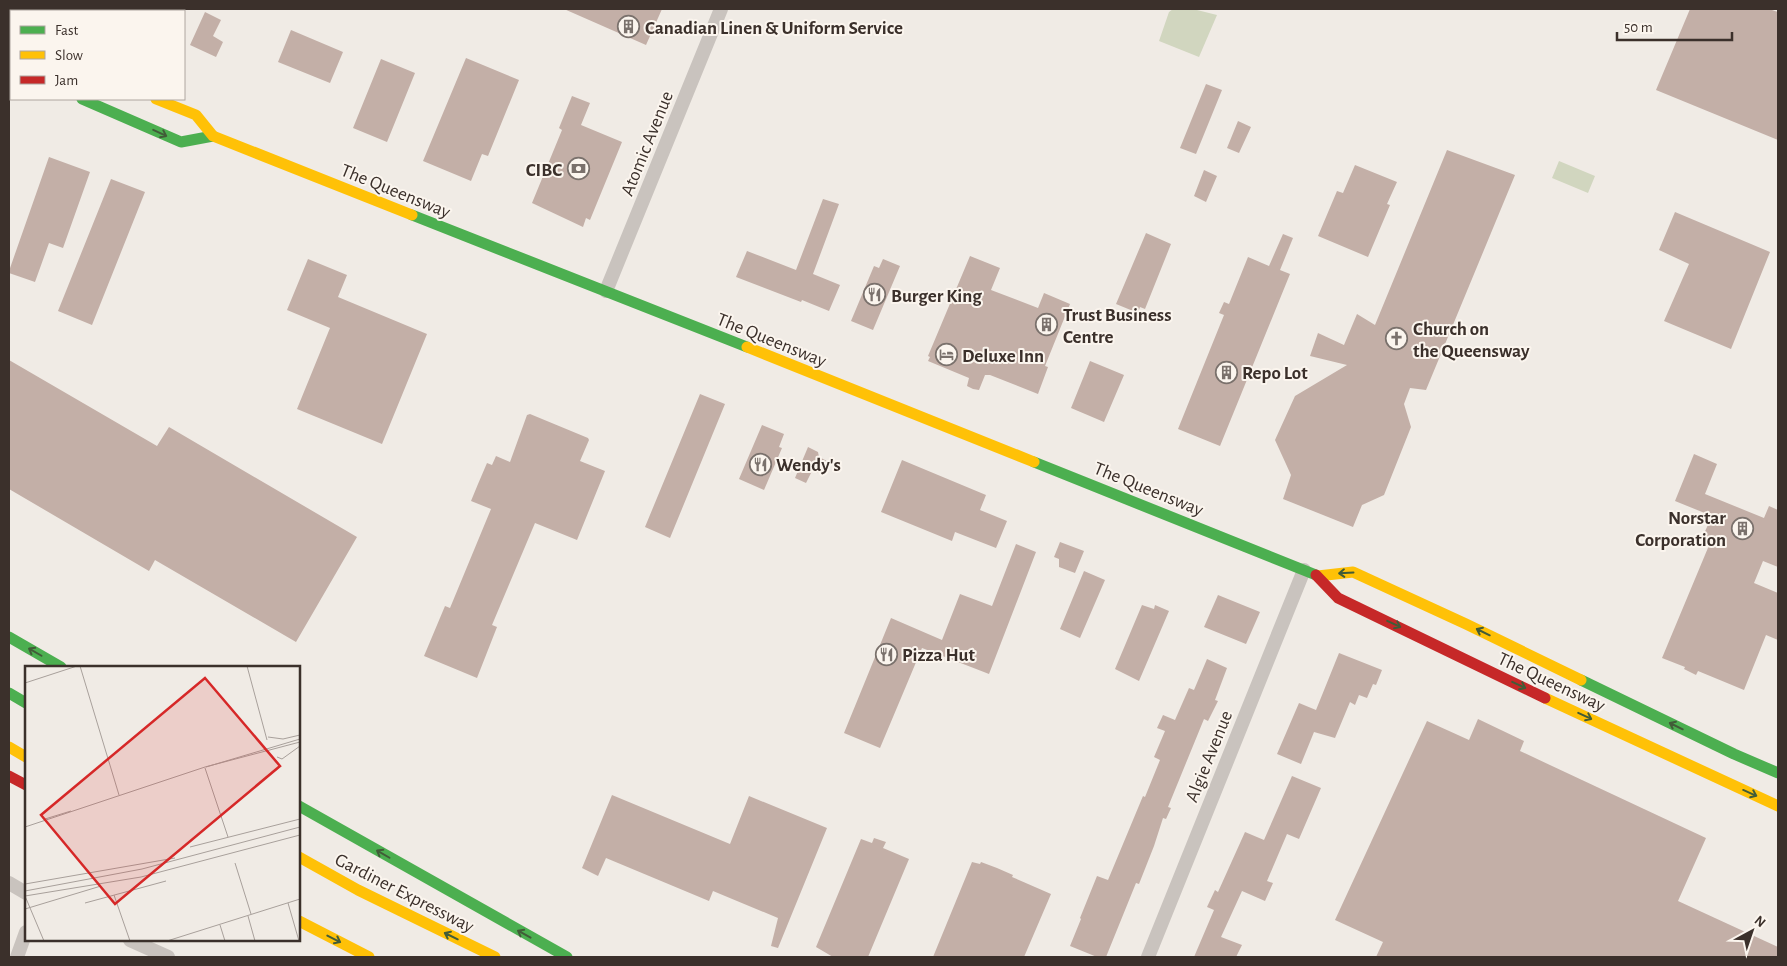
<svg xmlns="http://www.w3.org/2000/svg" width="1787" height="966" font-family="'Alegreya Sans',sans-serif">
  <rect width="100%" height="100%" fill="#f0ebe5"/>
  <path fill="#d1d6bf" d="M1173,9H1193L1217,15L1199,57L1159,41L1169,12Z
    M1559,161L1595,176L1588,193L1552,178Z"/>
  <path fill="#c3afa7" d="M564,9H662L646,45Z
    M1690,9H1769L1778,12V140L1656,90Z
    M205,12L221,20L213,36L223,42L216,57L190,45Z
    M291,30L343,52L330,83L278,62Z
    M466,58L519,80L488,156L482,154L471,181L423,161Z
    M381,59L415,73L387,142L353,128Z
    M1206,84L1222,90L1196,154L1180,148Z
    M572,96L590,103L581,125L622,142L590,220L586,218L583,227L532,203L562,130L559,128Z
    M1238,121L1251,127L1239,153L1227,148Z
    M1447,150L1515,175L1426,390L1410,388L1404,404L1411,427L1384,495L1362,505L1353,527L1283,499L1291,475L1275,440L1295,396L1347,365L1310,356L1318,333L1344,345L1357,314L1375,325Z
    M49,157L90,172L63,248L49,243L35,282L9,273V271Z
    M1355,165L1397,182L1387,204L1390,205L1368,257L1318,236L1337,191L1343,193Z
    M1204,170L1217,176L1206,202L1194,196Z
    M111,179L145,192L92,325L58,311Z
    M823,199L839,204L813,274L840,285L829,311L802,300L801,302L736,277L747,251L796,270Z
    M1675,212L1770,252L1731,349L1664,321L1689,264L1659,250Z
    M1146,233L1171,244L1145,309L1140,307L1138,313L1116,304Z
    M1283,234L1293,238L1280,270L1290,274L1220,446L1178,429L1224,315L1219,313L1224,302L1229,304L1248,257L1269,266Z
    M970,256L1000,268L991,290L1038,308L1044,293L1070,304L1045,366L1048,367L1038,394L990,375H985L979,390L973,389L967,386L969,378L928,361L930,357L928,356Z
    M308,259L347,275L338,297L427,334L382,444L297,409L330,328L287,310Z
    M883,259L900,266L873,330L851,321L874,266L879,268Z
    M9,360L157,446L169,427L357,537L296,642L155,560L149,571L9,489Z
    M1090,361L1124,375L1104,422L1071,408Z
    M700,394L725,404L670,538L645,527Z
    M530,414L588,438L589,440L580,461L605,471L577,540L535,523L492,625L497,627L477,678L424,656L445,606L450,608L491,509L471,501L478,484L487,463L492,465L496,456L510,462L527,415Z
    M762,425L784,434L779,447L782,448L764,490L739,479Z
    M808,447L818,452L819,457L827,461L822,474L812,471L806,483L795,478Z
    M1694,454L1717,464L1705,494L1764,518L1769,506L1778,510V567L1763,561L1754,583L1778,593V640L1766,635L1744,690L1698,671L1696,675L1684,669L1685,667L1662,658L1710,543L1702,538L1712,516L1675,501Z
    M902,460L986,495L980,510L1007,521L996,548L955,532L952,541L881,512Z
    M1060,542L1084,551L1075,573L1059,567V559L1054,557Z
    M1016,544L1036,552L989,674L922,648L880,748L844,733L891,618L942,640L960,594L992,606Z
    M1084,571L1105,580L1080,638L1060,629Z
    M1218,595L1260,612L1246,644L1204,627Z
    M1142,605L1154,609L1155,605L1169,611L1139,681L1115,669Z
    M1339,653L1382,670L1376,685L1373,684L1367,698L1359,695L1355,705L1350,702L1335,738L1314,732L1301,764L1277,754L1299,703L1316,710Z
    M1207,659L1227,668L1215,700L1218,701L1208,721L1204,719L1168,807L1171,808L1166,819L1163,818L1154,846L1139,884L1136,883L1106,957H1097L1070,946L1081,919L1080,918L1097,876L1108,880L1143,796L1145,797L1160,760L1154,757L1165,731L1157,728L1163,715L1175,720L1189,688L1194,690Z
    M1478,719L1524,741L1520,751L1706,838L1678,901L1778,947V957H1376L1383,942L1335,920L1427,721L1469,740Z
    M1292,776L1321,788L1299,839L1287,834L1267,881L1273,883L1265,901L1242,891L1221,937L1242,945L1236,957H1194L1214,910L1207,907L1215,890L1218,892L1245,832L1264,840Z
    M612,795L730,844L749,796L827,828L778,948L771,946L778,918L713,891L709,901L606,858L598,876L582,868Z
    M874,838L886,842L883,848L909,859L868,957H833L816,947L861,839L872,843Z
    M972,862L980,864L981,862L997,868L1013,875L1012,877L1051,894L1024,957H933Z"/>
  <g fill="none" stroke-linecap="round" stroke-linejoin="round">
    <path stroke="#c9c3be" stroke-width="14" d="M606,291L721,9
      M9,883L26,893
      M130,940L168,957
      M17,957L26,932
      M1148,957L1304,570"/>
    <path stroke="#4caf50" stroke-width="11" d="M82,99L181,142L213,136
      M412,215L747,347
      M1034,462L1316,575
      M9,637L61,667
      M1581,680L1734,754L1778,773
      M9,693L26,703
      M299,806L567,957"/>
    <path stroke="#ffc107" stroke-width="11" d="M9,55L11,59
      M156,99L196,115L213,136L412,215
      M747,347L1034,462
      M1318,576L1353,572L1466,624L1581,680
      M1545,698L1778,806
      M9,747L26,757
      M299,857L358,890L495,957
      M299,921L369,957"/>
    <path stroke="#c62828" stroke-width="11" d="M1316,575L1338,598L1545,698
      M9,776L26,785"/>
  </g>
  <defs><path id="oneway-shaft" d="M-6 0H5M1.5-3L5.5 0L1.5 3" fill="none" stroke-width="1.6" stroke-linecap="round" stroke-linejoin="round" transform="scale(1.25)"/></defs>
  <g stroke="#415c38">
    <use href="#oneway-shaft" transform="translate(160 133) rotate(25)"/>
    <use href="#oneway-shaft" transform="translate(1346 573) rotate(177)"/>
    <use href="#oneway-shaft" transform="translate(1394 624) rotate(25)"/>
    <use href="#oneway-shaft" transform="translate(1483 632) rotate(-154)"/>
    <use href="#oneway-shaft" transform="translate(35 652) rotate(-150)"/>
    <use href="#oneway-shaft" transform="translate(1519 685) rotate(25)"/>
    <use href="#oneway-shaft" transform="translate(1585 716) rotate(25)"/>
    <use href="#oneway-shaft" transform="translate(1676 726) rotate(-154)"/>
    <use href="#oneway-shaft" transform="translate(1750 793) rotate(24)"/>
    <use href="#oneway-shaft" transform="translate(383 854) rotate(-150)"/>
    <use href="#oneway-shaft" transform="translate(524 934) rotate(-151)"/>
    <use href="#oneway-shaft" transform="translate(451 936) rotate(-154)"/>
    <use href="#oneway-shaft" transform="translate(334 939) rotate(27)"/>
  </g>
  <defs>
    <symbol id="building-ring" viewBox="-11 -11 22 22"><circle r="9.5" fill="#fbf5ee" stroke="#7a716c" stroke-width="1.5"/><path d="M-4-6H4V6H1V3H-1V6H-4ZM-2.5-4.3h1.7v1.8h-1.7ZM.8-4.3h1.7v1.8H.8ZM-2.5-1h1.7V.8h-1.7ZM.8-1h1.7V.8H.8Z" fill="#7a716c"/></symbol>
    <symbol id="bank-ring" viewBox="-11 -11 22 22"><circle r="9.5" fill="#fbf5ee" stroke="#7a716c" stroke-width="1.5"/><path d="M-6-4H6V4H-6ZM0-2.3a2.3 2.3 0 1 0 0 4.6a2.3 2.3 0 1 0 0-4.6Z" fill="#7a716c"/></symbol>
    <symbol id="restaurant-ring" viewBox="-11 -11 22 22"><circle r="9.5" fill="#fbf5ee" stroke="#7a716c" stroke-width="1.5"/><path d="M-5-6h1v4h1v-4h1v4h1v-4h1v5L-1.5 .5V6h-2V.5L-5-1ZM5-6V6H3V1.5H1.5Q1.5-4 5-6Z" fill="#7a716c"/></symbol>
    <symbol id="church-ring" viewBox="-11 -11 22 22"><circle r="9.5" fill="#fbf5ee" stroke="#7a716c" stroke-width="1.5"/><path d="M-1.2-6h2.4v3.5h3.3v2.4h-3.3V6h-2.4V-.1h-3.3v-2.4h3.3Z" fill="#7a716c"/></symbol>
    <symbol id="hotel-ring" viewBox="-11 -11 22 22"><circle r="9.5" fill="#fbf5ee" stroke="#7a716c" stroke-width="1.5"/><path d="M-6-4.5h1.5V1H6V5H4.5V3h-9V5H-6ZM-4 0a1.8 1.8 0 1 1 3.6 0ZM.5 0V-2.5h3Q6-2.5 6 0Z" fill="#7a716c"/></symbol>
  </defs>
  <g fill-rule="evenodd">
    <use href="#building-ring" x="616" y="14" width="25" height="25"/>
    <use href="#bank-ring" x="566" y="156" width="25" height="25"/>
    <use href="#restaurant-ring" x="862" y="282" width="25" height="25"/>
    <use href="#building-ring" x="1034" y="312" width="25" height="25"/>
    <use href="#church-ring" x="1384" y="326" width="25" height="25"/>
    <use href="#hotel-ring" x="934" y="342" width="25" height="25"/>
    <use href="#building-ring" x="1214" y="360" width="25" height="25"/>
    <use href="#restaurant-ring" x="748" y="452" width="25" height="25"/>
    <use href="#building-ring" x="1730" y="516" width="25" height="25"/>
    <use href="#restaurant-ring" x="874" y="642" width="25" height="25"/>
  </g>
  <g text-anchor="middle" stroke-width="4" stroke-linejoin="round" paint-order="stroke">
    <g font-size="19" font-weight="bold" fill="#3b302b" stroke="#fbf5ee" text-anchor="start">
      <text x="645" y="34">Canadian Linen &amp; Uniform Service</text>
      <text x="562" y="176" text-anchor="end">CIBC</text>
      <text x="891" y="302">Burger King</text>
      <text x="1063" y="321">Trust Business<tspan x="1063" dy="22">Centre</tspan></text>
      <text x="1413" y="335">Church on<tspan x="1413" dy="22">the Queensway</tspan></text>
      <text x="962" y="362">Deluxe Inn</text>
      <text x="1242" y="379">Repo Lot</text>
      <text x="776" y="471">Wendy's</text>
      <text x="1726" y="524" text-anchor="end">Norstar<tspan x="1726" dy="22">Corporation</tspan></text>
      <text x="902" y="661">Pizza Hut</text>
    </g>
    <g font-size="19" fill="#3b302b" stroke="#fbf5ee">
      <text transform="translate(646 143) rotate(-68)" y="7">Atomic Avenue</text>
      <text transform="translate(396 190) rotate(22)" y="7">The Queensway</text>
      <text transform="translate(772 339) rotate(22)" y="7">The Queensway</text>
      <text transform="translate(1149 488) rotate(22)" y="7">The Queensway</text>
      <text transform="translate(1552 681) rotate(25)" y="7">The Queensway</text>
      <text transform="translate(1208 756) rotate(-68)" y="7">Algie Avenue</text>
      <text transform="translate(405 892) rotate(27)" y="7">Gardiner Expressway</text>
    </g>
  </g>
  <g transform="translate(25 666)">
    <rect width="275" height="275" fill="#f0ebe5"/>
    <path fill="none" stroke="#a8a09b" stroke-width="1" d="M55,0L94,129M222,0L242,74M0,17L52,0M243,71L258,73L275,69M252,91L257,93L275,80M181,101L275,73M180,102L203,171M20,153L46,145M0,161L180,101L275,76M165,181L275,153M210,197L226,248M0,218L150,192M0,225L117,203L275,161M89,229L105,275M0,230L19,275M0,230L116,211L275,169M60,237L141,215M263,237L274,275M0,243L76,220M223,250L230,275M195,259L200,275M142,275L275,233"/>
    <path fill="#d62828" fill-opacity="0.15" stroke="#d62828" stroke-width="2.5" d="M180,12L255,100L90,238L16,149Z"/>
    <rect width="275" height="275" fill="none" stroke="#3b302b" stroke-width="2.5"/>
  </g>
  <rect width="1787" height="966" fill="none" stroke="#3b302b" stroke-width="20"/>
  <rect x="10" y="10" width="175" height="90" fill="#fbf5ee" stroke="#aea6a0"/>
  <rect x="20" y="26" width="25" height="8" fill="#4caf50" stroke="#aea6a0"/>
  <text x="55" y="35" font-size="15" fill="#3b302b">Fast</text>
  <rect x="20" y="51" width="25" height="8" fill="#ffc107" stroke="#aea6a0"/>
  <text x="55" y="60" font-size="15" fill="#3b302b">Slow</text>
  <rect x="20" y="76" width="25" height="8" fill="#c62828" stroke="#aea6a0"/>
  <text x="55" y="85" font-size="15" fill="#3b302b">Jam</text>
  <g transform="translate(1752 931) rotate(40)" stroke="#fbf5ee" stroke-width="4" paint-order="stroke">
  <path d="M0-4L9 19L0 12L-9 19Z" fill="#3b302b"/>
  <text y="-8" font-size="14" font-weight="bold" text-anchor="middle" fill="#3b302b">N</text>
  </g>
  <path d="M1617 32v8h115v-8" fill="none" stroke="#3b302b" stroke-width="2.5"/>
  <text x="1624" y="32" font-size="15" fill="#3b302b" stroke="#fbf5ee" stroke-width="4" paint-order="stroke">50 m</text>
</svg>
